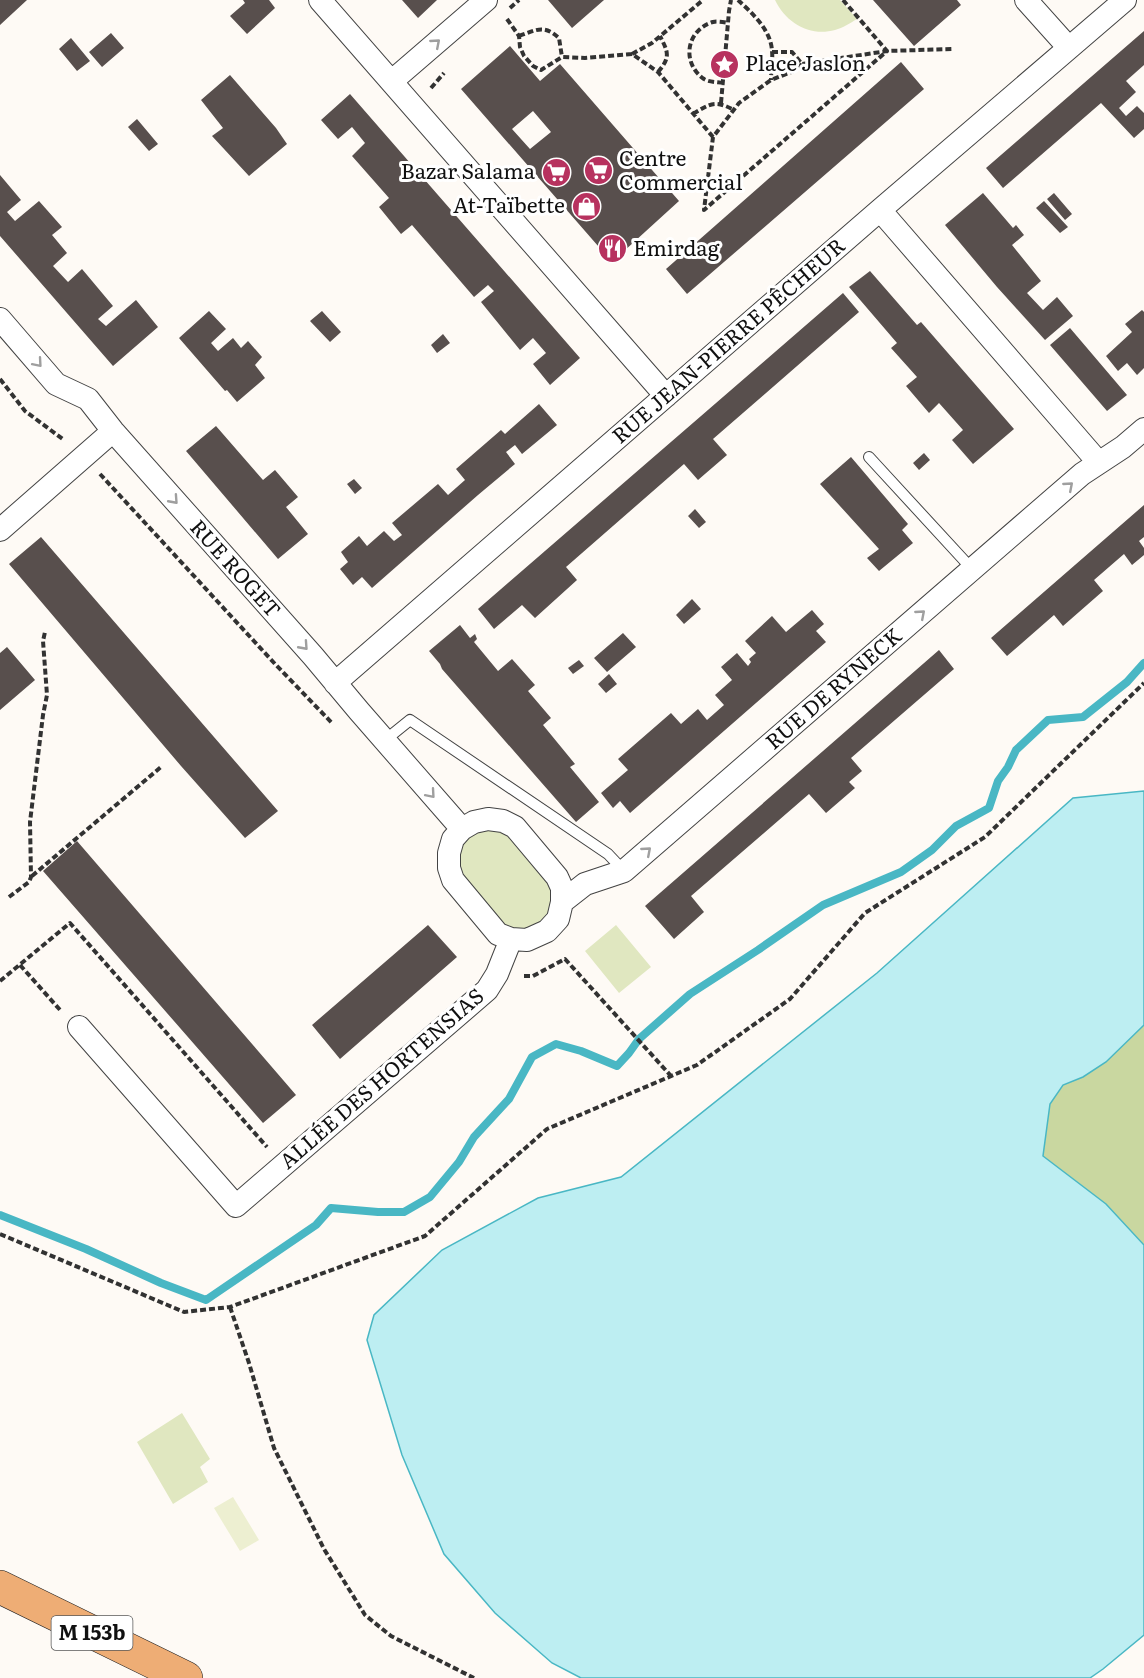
<svg xmlns="http://www.w3.org/2000/svg" width="1144" height="1678" font-family="Literata,serif">
  <rect width="100%" height="100%" fill="#fefaf5"/>
  <path fill="#e0e7c0" d="M775,0H840L857,19C850,23 843,28 835,30C810,37 786,23 775,0Z
    M492,828L508,835L549,883L553,894L550,913L541,923L524,930L505,926L461,874L457,866L460,846L473,832Z
    M616,925L651,967L619,993L585,951Z
    M182,1413L210,1459L200,1467L208,1482L173,1504L137,1442Z"/>
  <path fill="#c9d7a0" d="M1144,1025V1245L1106,1204L1043,1156L1050,1104L1063,1085L1083,1077L1106,1062Z"/>
  <path fill="#edefd1" d="M233,1497L259,1540L240,1551L214,1508Z"/>
  <path fill="#bdeef2" stroke="#49b7c4" stroke-width="1.5" d="M1144,791V1025L1106,1062L1083,1077L1063,1085L1050,1104L1043,1156L1106,1204L1144,1245V1635L1103,1669L1090,1678H581L552,1663L495,1613L444,1554L402,1455L367,1340L374,1315L442,1250L538,1198L621,1177L877,973L1073,798Z"/>
  <g fill="none" stroke-linecap="round" stroke-linejoin="round">
    <path stroke="#49b7c4" stroke-width="8" d="M0,1215L86,1249L161,1283L206,1300L316,1225L331,1208L378,1212H404L430,1197L459,1162L474,1137L509,1099L532,1057L556,1044L581,1051L617,1066L629,1053L639,1039L690,994L758,950L823,905L901,872L932,850L956,826L989,808L998,781L1008,767L1016,750L1048,720L1083,717L1127,682L1144,663"/>
  </g>
  <path fill="#584f4d" fill-rule="evenodd" d="M0,0H27L0,25Z
    M243,0H269L275,8L247,34L230,16L245,3Z
    M402,0H437L418,18Z
    M548,0H604L572,28Z
    M873,0H957L961,5L914,46Z
    M1144,31V65L1126,81L1136,92L1119,108L1126,116L1137,106L1144,113V129L1134,138L1101,103L1003,188L986,168Z
    M111,33L124,48L102,67L89,52Z
    M71,38L90,61L77,71L59,49Z
    M510,46L540,81L560,64L679,201L612,262L461,89ZM533,111L551,132L530,149L512,129Z
    M901,62L924,89L687,294L666,269Z
    M230,75L276,128L287,144L249,176L212,136L223,128L201,100Z
    M350,94L580,358L550,385L533,364L546,353L533,338L520,350L481,302L494,291L488,285L474,297L412,225L401,234L379,207L389,198L352,156L365,143L352,127L338,139L321,120Z
    M137,119L158,144L149,151L128,127Z
    M0,175L21,200L7,212L15,221L39,201L62,227L52,235L67,253L53,266L68,282L82,269L113,306L98,319L106,326L136,300L158,327L113,366L0,236Z
    M983,193L1013,228L1016,225L1024,235L1012,245L1041,281L1027,293L1043,310L1057,297L1073,316L1045,340L997,287L945,225Z
    M1054,193L1072,214L1065,220L1047,199Z
    M1044,201L1068,227L1060,233L1036,208Z
    M870,271L917,325L921,322L1014,429L973,464L952,440L963,430L939,403L929,413L906,386L917,377L891,348L897,343L849,287Z
    M843,293L859,312L713,439L727,455L698,480L684,464L566,567L577,580L535,618L522,605L494,629L478,609Z
    M1142,310L1144,312V368L1137,375L1127,363L1118,371L1106,356L1132,332L1125,324Z
    M209,311L226,329L211,343L218,351L233,338L241,348L248,341L262,357L255,365L265,378L237,402L227,390L225,391L179,338Z
    M322,311L341,332L330,342L310,321Z
    M1070,328L1127,395L1107,411L1050,345Z
    M443,334L450,343L437,353L431,345Z
    M539,404L557,425L522,454L515,445L506,452L515,464L478,495L372,588L362,577L353,585L340,569L348,562L341,552L359,536L367,546L384,531L394,541L402,535L392,523L438,484L448,495L465,480L456,469L501,430L505,434Z
    M216,426L263,480L275,470L298,497L286,507L308,534L278,559L186,451Z
    M924,453L930,460L919,470L913,463Z
    M851,457L908,524L902,530L913,543L879,571L867,558L879,549L820,484Z
    M354,479L362,488L355,494L347,484Z
    M1144,505V537L1139,541L1144,548V555L1132,565L1124,554L1094,580L1103,591L1063,626L1054,615L1007,656L991,638Z
    M695,509L706,522L699,528L688,516Z
    M41,537L278,811L245,838L181,766L9,564Z
    M692,599L701,609L684,624L676,615Z
    M812,610L824,624L816,631L826,642L630,813L620,801L613,808L601,793L628,770L618,759L671,713L681,724L698,709L707,720L724,705L715,695L732,680L721,667L737,653L748,666L751,662L749,659L756,653L745,641L772,616L786,632Z
    M460,625L470,638L475,634L477,639L474,642L498,671L512,659L535,685L528,691L551,718L543,725L575,764L570,767L599,802L576,822L442,669L440,664L429,651Z
    M623,633L636,647L607,672L594,658Z
    M7,647L35,680L0,710V653Z
    M939,650L954,669L851,758L862,771L849,782L855,788L826,813L809,794L691,896L704,912L674,939L645,906Z
    M579,660L584,666L573,674L568,668Z
    M609,674L617,684L606,693L598,684Z
    M77,841L296,1095L263,1123L43,871Z
    M428,925L457,957L340,1059L312,1025Z"/>
  <g fill="none" stroke-linecap="round" stroke-linejoin="round">
    <defs>
      <path id="lane" d="M869,457L972,569
        M384,741L410,720L608,854L624,871"/>
      <path id="street" d="M320,0L666,396
        M1026,0L1069,48
        M392,81L486,0
        M880,210L1099,463
        M0,319L56,384L88,399L113,431L313,656L359,711L462,829
        M0,530L113,431
        M335,683L880,210L1125,0
        M488,819L503,821L515,827L557,877L562,888V902L558,919L547,931L527,940L511,939L498,934L453,880L449,868V853L453,839L462,829L474,822Z
        M562,902L585,884L624,871L1082,474L1123,447L1144,429
        M79,1027L236,1206L487,990L497,974L511,939"/>
      <path id="primary" d="M0,1587L186,1678"/>
    </defs>
    <use href="#lane" stroke="#434343" stroke-width="12"/>
    <use href="#street" stroke="#434343" stroke-width="24"/>
    <use href="#primary" stroke="#212121" stroke-width="34"/>
    <path stroke="#323232" stroke-width="4" stroke-dasharray="6 3" stroke-linecap="butt" d="M738,0C752,13 771,30 772,51C773,60 771,70 771,80
      M510,8L519,0
      M507,19L519,36L520,47L524,56L533,66L541,70L562,57L585,58L632,54L658,72L713,137
      M519,36C537,30 543,24 559,38L562,57
      M772,52H792L802,64L887,51L952,49
      M632,54L652,43L703,0
      M802,64L794,71L771,80L739,103L713,137L704,210L887,51L843,0
      M658,72C671,57 668,52 660,36
      M723,83C717,82 708,82 704,79C681,63 686,30 713,22C717,21 723,22 728,23
      M431,88L444,73
      M721,103L729,11L731,0
      M693,114C711,103 715,100 734,110
      M0,379L25,411L64,440
      M100,474L276,665L332,723
      M32,876L161,767
      M9,897L29,882L31,877L30,822L43,715L47,695L43,641L45,632
      M20,965L61,1011
      M524,976H533L565,959L671,1076
      M0,981L70,923L267,1147
      M0,1234L184,1312L230,1307L425,1236L547,1129L697,1065L790,999L865,913L985,837L1144,683
      M230,1307L249,1363L274,1448L324,1549L365,1615L391,1636L474,1678"/>
    <use href="#lane" stroke="#fff" stroke-width="10"/>
    <use href="#street" stroke="#fff" stroke-width="22"/>
    <use href="#primary" stroke="#eead75" stroke-width="33"/>
  </g>
  <defs><path id="oneway-chevron" d="M-2-3.5L2.5 0L-2 3.5" fill="none" stroke-width="1.6" stroke-linecap="round" stroke-linejoin="round" transform="scale(1.5)"/></defs>
  <g stroke="#9f9f9f">
    <use href="#oneway-chevron" transform="translate(436 43) rotate(-41)"/>
    <use href="#oneway-chevron" transform="translate(38 363) rotate(49)"/>
    <use href="#oneway-chevron" transform="translate(1069 486) rotate(-41)"/>
    <use href="#oneway-chevron" transform="translate(174 500) rotate(48)"/>
    <use href="#oneway-chevron" transform="translate(921 614) rotate(-41)"/>
    <use href="#oneway-chevron" transform="translate(304 646) rotate(48)"/>
    <use href="#oneway-chevron" transform="translate(431 794) rotate(49)"/>
    <use href="#oneway-chevron" transform="translate(647 851) rotate(-41)"/>
  </g>
  <defs>
    <symbol id="sight-disc" viewBox="-11 -11 22 22"><circle r="9.5" fill="#b7325f" stroke="#fff"/><path d="M0-6L1.8-2.2L6-1.7L2.9 1.2L3.7 5.4L0 3.3L-3.7 5.4L-2.9 1.2L-6-1.7L-1.8-2.2Z" fill="#fff"/></symbol>
    <symbol id="supermarket-disc" viewBox="-11 -11 22 22"><circle r="9.5" fill="#b7325f" stroke="#fff"/><path d="M-6-5.5h2.5l.6 2H6L4.5 2H-2.5L-4.4-4H-6ZM-1.5 3.2a1.3 1.3 0 1 0 .1 0ZM3 3.2a1.3 1.3 0 1 0 .1 0Z" fill="#fff"/></symbol>
    <symbol id="shop-disc" viewBox="-11 -11 22 22"><circle r="9.5" fill="#b7325f" stroke="#fff"/><path d="M-5-2.5h2.3a2.7 3.5 0 0 1 5.4 0H5L5.5 6h-11ZM-1.5-2.5h3a1.5 2.3 0 0 0-3 0Z" fill="#fff"/></symbol>
    <symbol id="restaurant-disc" viewBox="-11 -11 22 22"><circle r="9.5" fill="#b7325f" stroke="#fff"/><path d="M-5-6h1v4h1v-4h1v4h1v-4h1v5L-1.5 .5V6h-2V.5L-5-1ZM5-6V6H3V1.5H1.5Q1.5-4 5-6Z" fill="#fff"/></symbol>
  </defs>
  <g fill-rule="evenodd">
    <use href="#sight-disc" x="708" y="48" width="33" height="33"/>
    <use href="#supermarket-disc" x="582" y="154" width="33" height="33"/>
    <use href="#supermarket-disc" x="540" y="156" width="33" height="33"/>
    <use href="#shop-disc" x="570" y="190" width="33" height="33"/>
    <use href="#restaurant-disc" x="596" y="232" width="33" height="33"/>
  </g>
  <g text-anchor="middle" stroke-width="6" stroke-linejoin="round" paint-order="stroke">
    <rect fill="#fff" stroke="#585858" stroke-width="1.5" x="51.5" y="1616" width="81" height="34" rx="4.5"/>
    <g font-size="20" font-weight="bold" fill="#101010">
      <text x="92" y="1640">M 153b</text>
    </g>
    <g font-size="21" fill="#101010" stroke="#fff" text-anchor="start">
      <text x="745" y="71">Place Jaslon</text>
      <text x="619" y="166">Centre<tspan x="619" dy="24">Commercial</tspan></text>
      <text x="535" y="179" text-anchor="end">Bazar Salama</text>
      <text x="565" y="213" text-anchor="end">At-Taïbette</text>
      <text x="633" y="256">Emirdag</text>
    </g>
    <g font-size="21" fill="#101010" stroke="#fff">
      <text transform="translate(729 341) rotate(-41)" y="7">RUE JEAN-PIERRE PÊCHEUR</text>
      <text transform="translate(235 569) rotate(48)" y="7">RUE ROGET</text>
      <text transform="translate(834 689) rotate(-41)" y="7">RUE DE RYNECK</text>
      <text transform="translate(382 1079) rotate(-41)" y="7">ALLÉE DES HORTENSIAS</text>
    </g>
  </g>
</svg>
